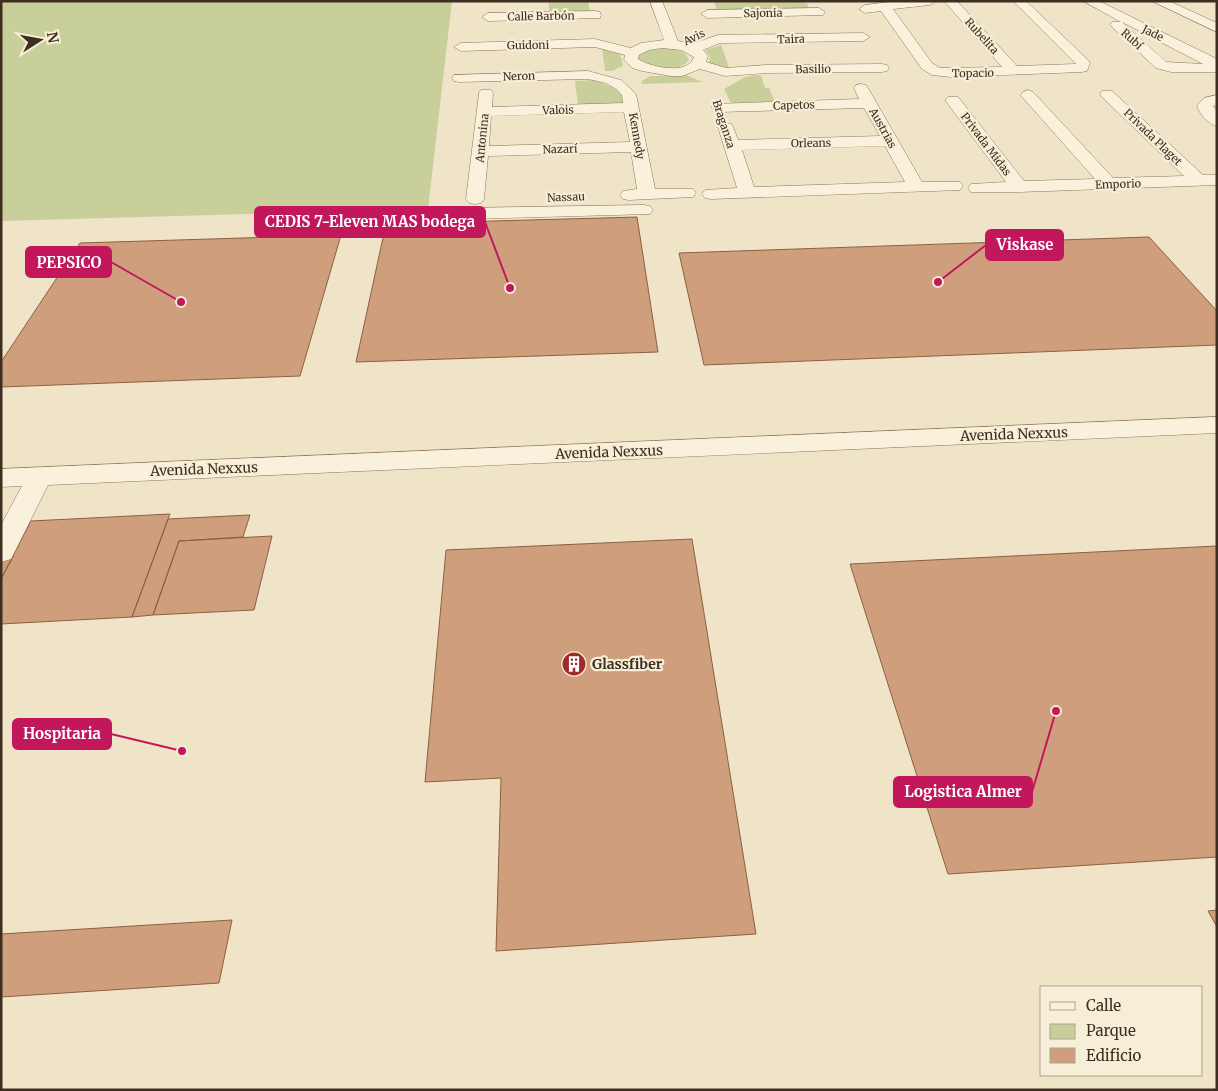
<svg xmlns="http://www.w3.org/2000/svg" width="1218" height="1091" font-family="Merriweather,serif">
  <rect width="100%" height="100%" fill="#f0e4c8"/>
  <path fill="#c9cf9b" d="M1,1H452L428,209L1,221Z
    M549,1H588L590,12H549Z
    M714,1H786L807,3L809,9L717,11Z
    M721,45L730,70L709,64L710,57L705,50Z
    M602,48L620,53L623,66L612,71H605Z
    M665,48C674,49 686,50 689,60C676,75 654,67 639,61L638,58L639,54L649,50Z
    M686,75L703,82L642,84V81L650,76Z
    M754,75H761L765,88H769L775,102L731,103L724,89L745,77Z
    M594,80L624,92L625,104L578,105L575,81Z"/>
  <path fill="#cf9f7d" stroke="#8d5f41" d="M637,217L658,352L356,362L386,224Z
    M341,235L300,376L1,387V362L80,243Z
    M1149,237L1217,311V345L704,365L679,253Z
    M170,514L132,617L1,624V579L31,521Z
    M250,515L243,537L179,541L153,615L132,617L168,519Z
    M272,536L254,610L153,615L179,541Z
    M692,539L756,934L496,951L501,778L425,782L446,550Z
    M1217,546V857L948,874L850,564Z
    M1,555H14L1,579Z
    M1217,910V927L1208,911Z
    M232,920L219,983L1,997V934Z"/>
  <g fill="none" stroke-linecap="round" stroke-linejoin="round">
    <defs>
      <path id="minor" d="M650,1H662L678,41L692,44L718,35L863,33L870,37L863,41L720,43L703,50L708,56L706,62L726,68L766,65L882,64L887,65L889,68L887,71L882,72L766,73L725,76L700,69L682,76H671L642,71L632,68L624,60L625,55L595,47L461,51L454,47L461,43L595,39L631,48L641,43L664,40ZM662,48L681,50L694,57C688,76 650,67 638,59L639,55L649,50Z
        M897,1H936L930,5L893,9L932,63L940,68L1002,67L944,1H957L1017,66L1076,64L1013,1H1026L1088,60L1090,63L1087,71L1082,72L951,77L932,75L922,69L881,11L865,13L859,9L865,5Z
        M1083,1H1099L1217,59V72H1171L1156,68L1110,25L1112,22H1121ZM1122,22L1203,64L1166,62Z
        M1152,1H1169L1217,23V32Z
        M819,8L825,12L823,15L707,18L701,14L707,10Z
        M595,11L600,12L601,15L600,18L488,21L482,17L488,13Z
        M588,71L621,80L636,94L655,189H693L696,193L693,197L629,200L623,199L620,195L623,191L637,189L631,152L488,156L484,199L481,203L475,204L469,203L466,199L479,93L481,90H491L493,93L492,107L623,103L622,95L616,89L606,83L588,79L459,82L454,81L452,78L454,75ZM624,112L630,142L489,146L491,116Z
        M861,84L866,85L868,88L922,182H960L963,186L960,190L711,199L705,198L702,194L705,190L737,188L718,127L720,124H732L738,140L880,136L864,108L719,112L714,110L711,107L714,104L859,99L854,88L856,85ZM885,146L905,182L754,187L742,150Z
        M1028,90L1033,92L1113,178L1184,176L1102,97L1100,94L1102,91H1112L1203,175H1217V185L1019,192H971L968,188L971,184L1006,182L945,100L948,97H958L1024,181L1095,179L1023,98L1020,95L1023,92Z
        M1217,95V105L1213,106L1217,111V126C1208,124 1199,114 1197,105L1204,98Z
        M644,205L650,206L653,210L650,214L398,221C386,222 364,228 354,226L352,222C360,210 385,211 398,209Z
        M1217,417V433L48,485L11,559L1,562V525L22,486L1,487V469Z"/>
    </defs>
    <use href="#minor" stroke="#8d765c" stroke-width="1"/>
    <use href="#minor" fill="#faf1dc" fill-rule="evenodd"/>
  </g>
  <defs>
    <symbol id="building-disc" viewBox="-11 -11 22 22"><circle r="9.5" fill="#9e2a2b" stroke="#f7eed8"/><path d="M-4-6H4V6H1V3H-1V6H-4ZM-2.5-4.3h1.7v1.8h-1.7ZM.8-4.3h1.7v1.8H.8ZM-2.5-1h1.7V.8h-1.7ZM.8-1h1.7V.8H.8Z" fill="#fff"/></symbol>
  </defs>
  <g fill-rule="evenodd">
    <use href="#building-disc" x="560" y="650" width="28" height="28"/>
  </g>
  <g text-anchor="middle" stroke-width="4.5" stroke-linejoin="round" paint-order="stroke">
    <g font-size="11" fill="#3d2e20" stroke="#f7eed8">
      <text transform="translate(763 13) rotate(-1)" y="4">Sajonia</text>
      <text transform="translate(541 16) rotate(-1)" y="4">Calle Barbón</text>
      <text transform="translate(1153 33) rotate(26)" y="4">Jade</text>
      <text transform="translate(982 36) rotate(48)" y="4">Rubelita</text>
      <text transform="translate(694 37) rotate(-26)" y="4">Avis</text>
      <text transform="translate(791 39) rotate(-2)" y="4">Taira</text>
      <text transform="translate(1132 39) rotate(42)" y="4">Rubí</text>
      <text transform="translate(528 45) rotate(-1)" y="4">Guidoni</text>
      <text transform="translate(813 69) rotate(-1)" y="4">Basilio</text>
      <text transform="translate(973 73) rotate(-1)" y="4">Topacio</text>
      <text transform="translate(519 76) rotate(-2)" y="4">Neron</text>
      <text transform="translate(794 105) rotate(-2)" y="4">Capetos</text>
      <text transform="translate(558 110) rotate(-2)" y="4">Valois</text>
      <text transform="translate(724 124) rotate(72)" y="4">Braganza</text>
      <text transform="translate(883 128) rotate(61)" y="4">Austrias</text>
      <text transform="translate(637 136) rotate(80)" y="4">Kennedy</text>
      <text transform="translate(1153 137) rotate(44)" y="4">Privada Plaget</text>
      <text transform="translate(482 138) rotate(-84)" y="4">Antonina</text>
      <text transform="translate(811 143) rotate(-1)" y="4">Orleans</text>
      <text transform="translate(986 144) rotate(53)" y="4">Privada Midas</text>
      <text transform="translate(560 149) rotate(-2)" y="4">Nazarí</text>
      <text transform="translate(1118 184) rotate(-2)" y="4">Emporio</text>
      <text transform="translate(566 197) rotate(-2)" y="4">Nassau</text>
    </g>
    <g font-size="14" fill="#3d2e20" stroke="#f7eed8">
      <text transform="translate(1014 434) rotate(-2)" y="5">Avenida Nexxus</text>
      <text transform="translate(609 452) rotate(-2)" y="5">Avenida Nexxus</text>
      <text transform="translate(204 469) rotate(-2)" y="5">Avenida Nexxus</text>
    </g>
    <g font-size="14" font-weight="bold" fill="#3d2e20" stroke="#f7eed8" text-anchor="start">
      <text x="592" y="669">Glassfiber</text>
    </g>
  </g>
  <path fill="none" stroke="#c2185b" stroke-width="2" d="M510 288L485 222M938 282L986 245M181 302L111 262M182 751L111 734M1056 711L1032 792"/>
  <g fill="#c2185b" stroke="#f7eed8" stroke-width="2">
    <circle cx="510" cy="288" r="5"/>
    <circle cx="938" cy="282" r="5"/>
    <circle cx="181" cy="302" r="5"/>
    <circle cx="182" cy="751" r="5"/>
    <circle cx="1056" cy="711" r="5"/>
  </g>
  <g fill="#c2185b" stroke="#c2185b" stroke-width="2">
    <rect x="255" y="207" width="230" height="30" rx="5"/>
    <rect x="986" y="230" width="77" height="30" rx="5"/>
    <rect x="26" y="247" width="85" height="30" rx="5"/>
    <rect x="13" y="719" width="98" height="30" rx="5"/>
    <rect x="894" y="777" width="138" height="30" rx="5"/>
  </g>
  <g font-size="15" text-anchor="middle" font-weight="bold" fill="#fff">
    <text x="370" y="227">CEDIS 7-Eleven MAS bodega</text>
    <text x="1025" y="250">Viskase</text>
    <text x="69" y="268">PEPSICO</text>
    <text x="62" y="739">Hospitaria</text>
    <text x="963" y="797">Logistica Almer</text>
  </g>
  <rect width="1218" height="1091" fill="none" stroke="#3d2e20" stroke-width="5"/>
  <rect x="1040" y="986" width="162" height="90" fill="#f7eed8" stroke="#ada18e"/>
  <rect x="1050" y="1002" width="25" height="8" fill="#faf1dc" stroke="#ada18e"/>
  <text x="1086" y="1011" font-size="15" fill="#3d2e20">Calle</text>
  <rect x="1050" y="1024" width="25" height="15" fill="#c9cf9b" stroke="#ada18e"/>
  <text x="1086" y="1036" font-size="15" fill="#3d2e20">Parque</text>
  <rect x="1050" y="1048" width="25" height="15" fill="#cf9f7d" stroke="#ada18e"/>
  <text x="1086" y="1061" font-size="15" fill="#3d2e20">Edificio</text>
  <g transform="translate(40 40) rotate(79)" stroke="#f7eed8" stroke-width="4" paint-order="stroke">
  <path d="M0-4L9 19L0 12L-9 19Z" fill="#3d2e20"/>
  <text y="-8" font-size="14" font-weight="bold" text-anchor="middle" fill="#3d2e20">N</text>
  </g>
</svg>
